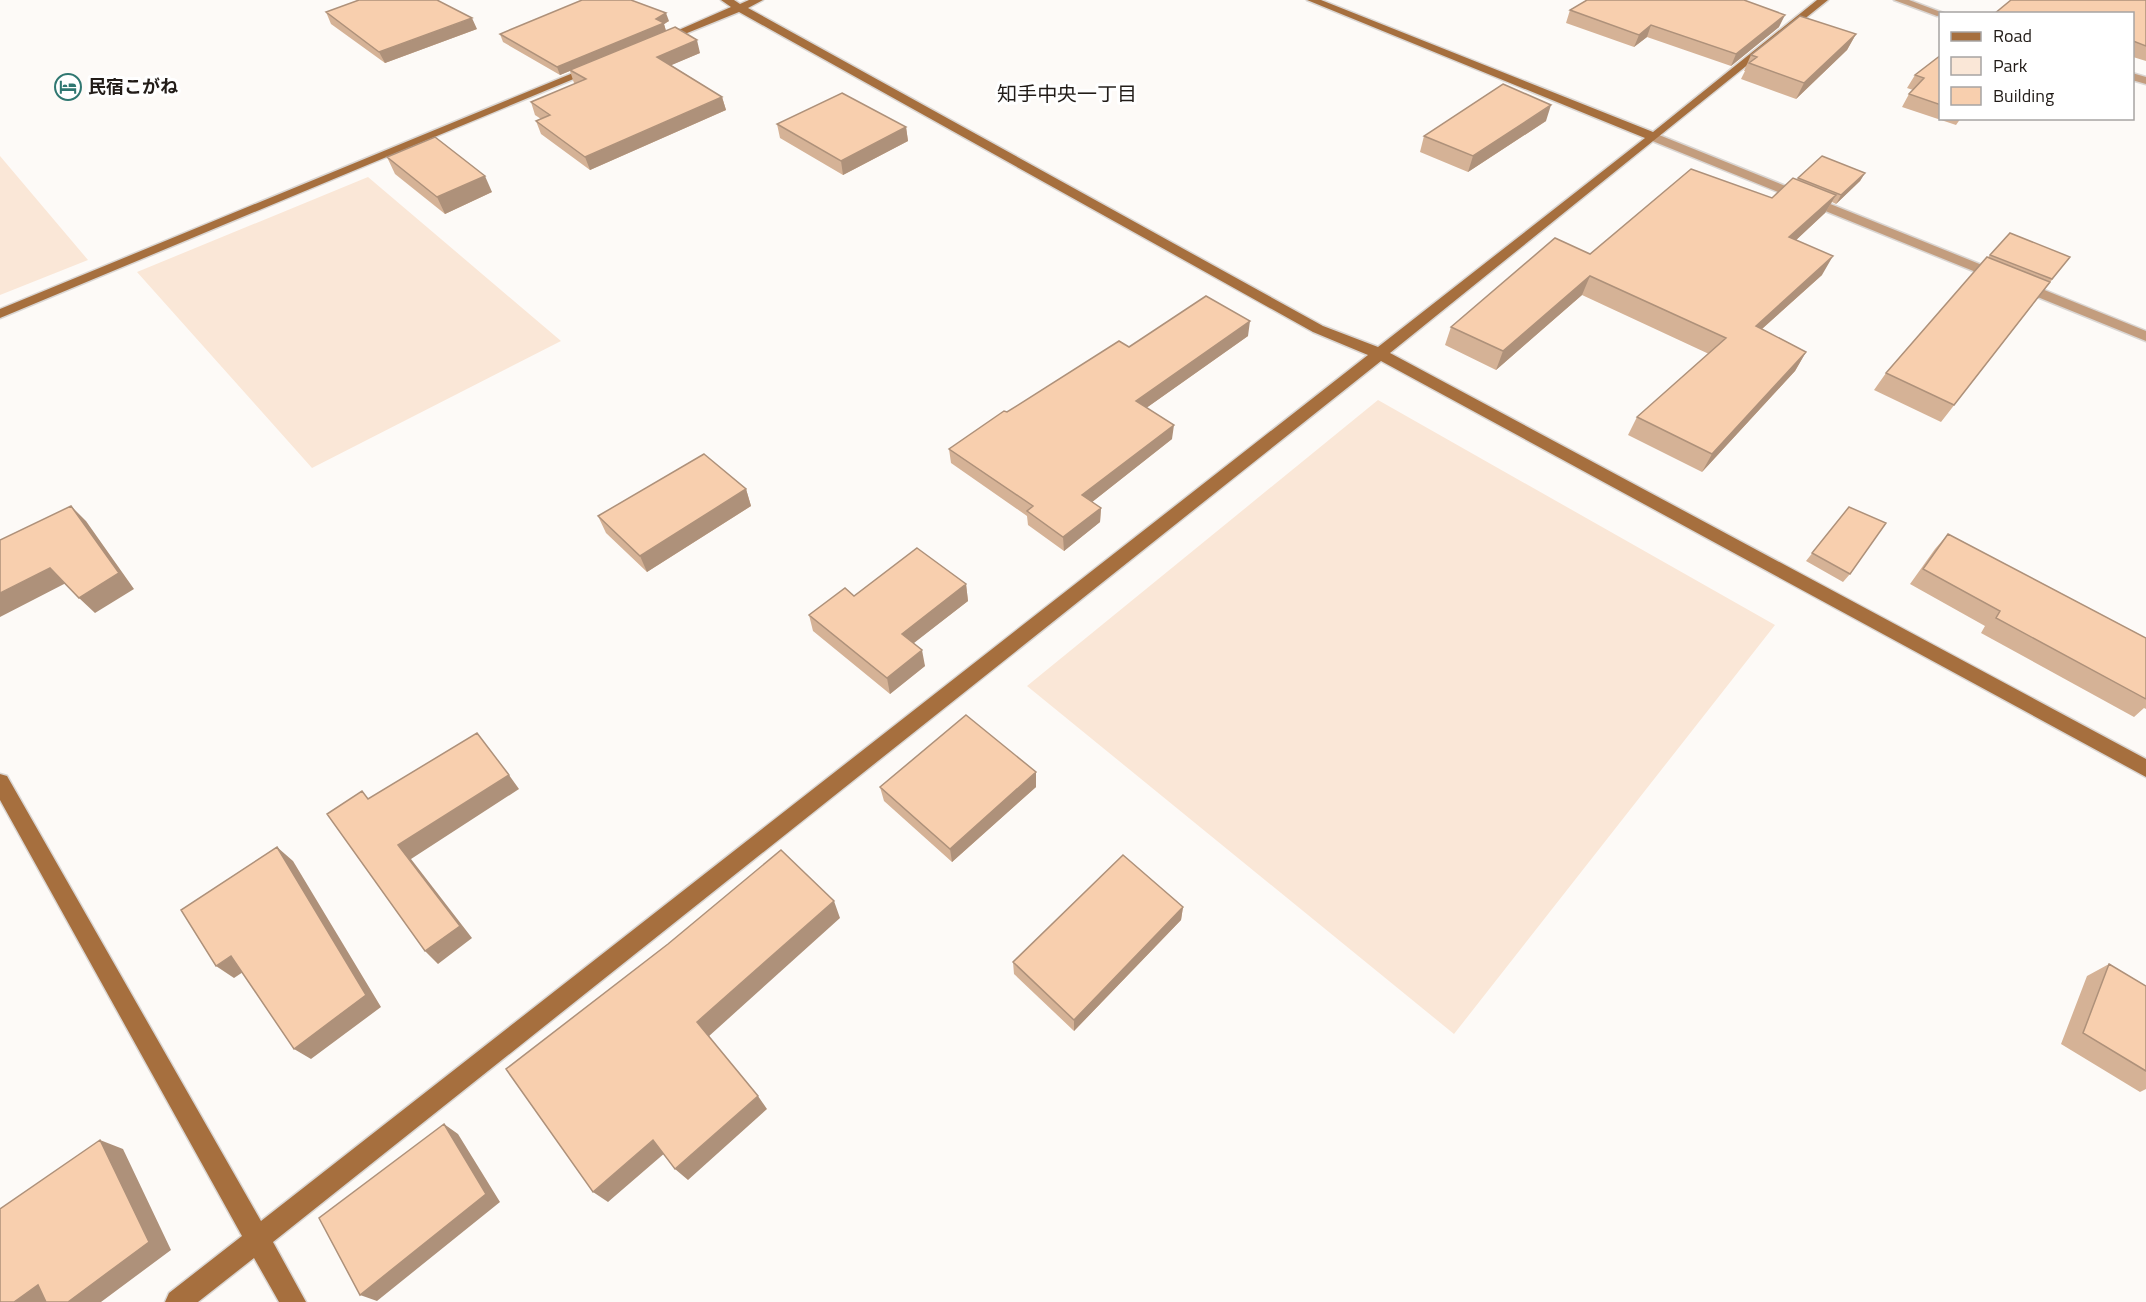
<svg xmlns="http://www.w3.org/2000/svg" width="2146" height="1302" font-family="'Titillium Web','Noto Sans JP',sans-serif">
  <rect width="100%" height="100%" fill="#fdfaf7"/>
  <path fill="#fae7d7" d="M0,156L88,260L0,295Z
    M368,177L561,341L312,468L137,272Z
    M1378,400L1775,625L1454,1034L1027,686Z"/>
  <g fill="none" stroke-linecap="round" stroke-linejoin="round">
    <defs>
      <path id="street" d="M1894,0H1909L1946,14L1937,16Z
        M2132,73L2146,77V84L2132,80Z
        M1654,133L2146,331V341L1650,140L1648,137Z"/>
      <path id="secondary" d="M721,0H734L740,4L749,0H763L748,8L1323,326L1378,347L1645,138L1307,0H1321L1653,132L1817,0H1828L1390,353L2146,759V777L1381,361L273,1242L306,1302H279L254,1258L198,1302H165L169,1293L242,1236L0,800V774L7,776L261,1221L1368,355L1313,332L739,12L665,42L656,40L731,7Z
        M590,66L600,68L0,318V309Z"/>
    </defs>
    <use href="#street" stroke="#dad6d3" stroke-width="3"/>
    <use href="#secondary" stroke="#dad6d3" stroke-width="3"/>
    <use href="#street" fill="#c39d7e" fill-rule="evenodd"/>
    <use href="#secondary" fill="#a66f3e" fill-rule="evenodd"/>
  </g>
  <path fill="#d5b296" d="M2146,0V61L2133,57V14Z
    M1570,10L1779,27L1731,66L1647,37L1634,47L1566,23Z
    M326,12L477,29L385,63L331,24Z
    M669,21L664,24L666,31L700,53L671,65L722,97L726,110L590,170L541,134L536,121L541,119L535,115L531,102L575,84L574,83L570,71L560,75L503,42L500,34Z
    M1856,34L1847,50L1796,99L1741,79L1745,71H1744L1751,55Z
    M1941,55V118H1961L1956,125L1902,107L1909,94L1913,90L1907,88L1915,75Z
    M1546,121L1468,172L1420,152L1424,136Z
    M777,124L906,127L908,141L843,175L780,138Z
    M387,157L492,192L445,214L395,174Z
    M1865,173L1860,181L1836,204L1832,202L1825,213L1796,240L1822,275L1762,329L1806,352L1795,371L1702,472L1628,435L1637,417L1709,354L1582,295L1496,370L1445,345L1451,327L1590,254L1772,198L1797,180L1798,178Z
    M1990,255L2070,257L1941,422L1874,390L1886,373Z
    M1248,336L1146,408L1172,439L1092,502L1101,508L1100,522L1064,551L1028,525L1027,516L951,463L949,449L1007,412L1129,347Z
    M746,489L751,506L647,572L606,533L598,516Z
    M1849,507L1850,574L1843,582L1806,561Z
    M1948,534L2146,638V709L2144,708L2134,717L1981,633L1985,626L1910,584L1935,549Z
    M966,584L968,601L913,643L925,666L890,694L813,631L809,615Z
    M880,787H1036L952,862L884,801Z
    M1183,907L1181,920L1074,1031L1014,974L1013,962Z
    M2109,964L2146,986V1089L2140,1092L2061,1044L2087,976Z"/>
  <path fill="#ae917a" d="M666,13L669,21L664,24L666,31L560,75L557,67Z
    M1785,15L1779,27L1731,66L1736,54Z
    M472,18L477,29L385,63L379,52Z
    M1651,25L1647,37L1634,47L1639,35Z
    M1856,34L1847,50L1796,99L1804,83Z
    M697,40L700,53L660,70L657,57Z
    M722,97L726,110L590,170L585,157Z
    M1551,105L1546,121L1468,172L1473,156Z
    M906,127L908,141L843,175L841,161Z
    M1865,173L1860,181L1836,204L1841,195Z
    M485,176L492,192L445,214L437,197Z
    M1836,195L1825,213L1779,256L1789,237Z
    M1833,256L1822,275L1745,344L1756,326Z
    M1590,276L1582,295L1496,370L1503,351Z
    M1250,321L1248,336L1135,416L1136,401Z
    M1806,352L1795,371L1702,472L1712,454Z
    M1174,425L1172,439L1082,510V495Z
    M746,489L751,506L647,572L640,556Z
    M71,506L86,521L134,589L95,613L79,598Z
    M1101,508L1100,522L1064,551L1063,537Z
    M50,568L66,583L0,617V593Z
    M966,584L968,601L905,650L902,634Z
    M922,650L925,666L890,694L887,678Z
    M1036,772V787L952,862L950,849Z
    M509,775L519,789L411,859L472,938L438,964L425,951L398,845Z
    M277,847L293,861L381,1007L311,1059L294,1049Z
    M834,901L840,918L708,1037L697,1022Z
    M1183,907L1181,920L1074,1031V1020Z
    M231,956L249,968L234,978L216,966Z
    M758,1096L767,1109L688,1180L675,1169Z
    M444,1124L458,1134L500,1202L377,1301L360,1295Z
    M100,1140L123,1149L171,1250L101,1302H68Z
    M653,1140L666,1152L608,1202L593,1192Z
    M38,1285L48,1302H14Z"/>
  <path fill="#f8cfae" stroke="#ae917a" stroke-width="1.5" d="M359,0H437L472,18L379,52L326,12Z
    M582,0H631L666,13L656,19L664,23L557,67L500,34Z
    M1587,0H1744L1785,15L1736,54L1651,25L1639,35L1570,10Z
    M2011,0H2146V46L2133,41V14H1994Z
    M1800,16L1856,34L1804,83L1749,63L1757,57L1751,55Z
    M675,27L697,40L657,57L722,97L585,157L536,121L550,115L531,102L586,79L570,70Z
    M1941,55V105L1909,94L1924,78L1915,75Z
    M1503,84L1551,105L1473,156L1424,136Z
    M842,93L906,127L841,161L777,124Z
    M435,137L485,176L437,197L387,157Z
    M1822,156L1865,173L1841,195L1798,178Z
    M1691,169L1772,198L1793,178L1836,195L1789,237L1833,256L1756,326L1806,352L1712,454L1637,417L1726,338L1590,276L1503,351L1451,327L1555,238L1590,254Z
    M2010,233L2070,257L2052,279L1990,255Z
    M1987,257L2050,282L1954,405L1886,373Z
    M1206,296L1250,321L1136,401L1174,425L1082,495L1101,508L1063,537L1027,511L1033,506L949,449L1004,411L1007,412L1119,341L1129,347Z
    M704,454L746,489L640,556L598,516Z
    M71,506L119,573L79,598L50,568L0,593V540Z
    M1849,507L1886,523L1850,574L1812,553Z
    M1948,534L2146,638V699L1996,618L2000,611L1923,569Z
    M917,548L966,584L902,634L922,650L887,678L809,615L845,588L854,596Z
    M966,715L1036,772L950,849L880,787Z
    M477,733L509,775L398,845L460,926L425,951L327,814L362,791L368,799Z
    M277,847L366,995L294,1049L231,956L216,966L181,910Z
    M781,850L834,901L697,1022L758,1096L675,1169L653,1140L593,1192L506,1069L668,944Z
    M1123,855L1183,907L1074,1020L1013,962Z
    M2109,964L2146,986V1071L2083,1033Z
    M444,1124L486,1194L360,1295L319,1218Z
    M100,1140L149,1242L68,1302H46L38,1285L14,1302H0V1209Z"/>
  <defs>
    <symbol id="hotel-ring" viewBox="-11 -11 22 22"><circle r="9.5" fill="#fff" stroke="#2f7771" stroke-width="1.5"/><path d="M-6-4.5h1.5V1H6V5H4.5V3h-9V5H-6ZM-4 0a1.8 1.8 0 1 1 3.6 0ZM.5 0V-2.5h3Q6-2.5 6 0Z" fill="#2f7771"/></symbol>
  </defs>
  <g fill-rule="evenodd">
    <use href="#hotel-ring" x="53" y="72" width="30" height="30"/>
  </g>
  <g text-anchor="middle" stroke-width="6" stroke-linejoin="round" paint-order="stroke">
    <g font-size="18" font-weight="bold" fill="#221c18" stroke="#fff" text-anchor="start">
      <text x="88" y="93">民宿こがね</text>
    </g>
    <g font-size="20" fill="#221c18" stroke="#fff">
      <text x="1067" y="101">知手中央一丁目</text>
    </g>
  </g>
  <rect x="1939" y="12" width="195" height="108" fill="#ffffff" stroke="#a7a4a3" stroke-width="1.5"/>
  <rect x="1951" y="32" width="30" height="9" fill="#a66f3e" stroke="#a7a4a3" stroke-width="1.5"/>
  <text x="1993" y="42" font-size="18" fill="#221c18">Road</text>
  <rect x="1951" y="57" width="30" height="18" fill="#fae7d7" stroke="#a7a4a3" stroke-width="1.5"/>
  <text x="1993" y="72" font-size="18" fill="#221c18">Park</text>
  <rect x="1951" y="87" width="30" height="18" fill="#f8cfae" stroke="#a7a4a3" stroke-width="1.5"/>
  <text x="1993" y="102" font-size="18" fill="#221c18">Building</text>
</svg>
